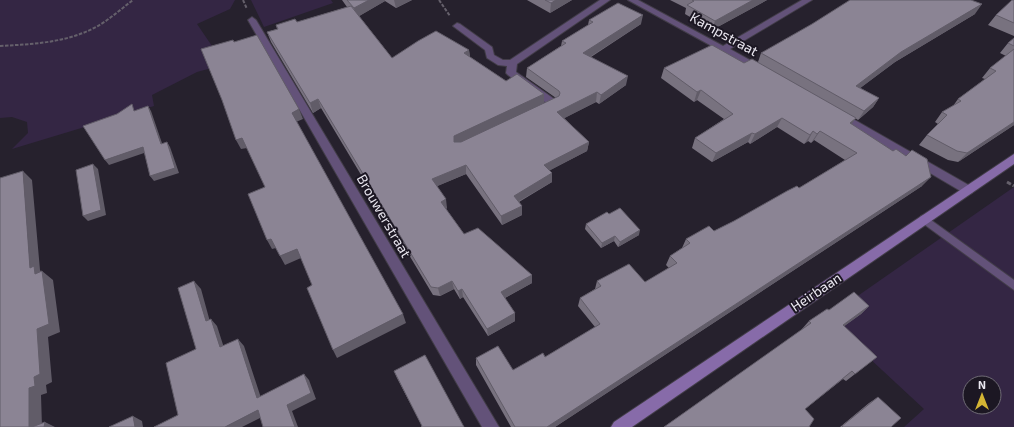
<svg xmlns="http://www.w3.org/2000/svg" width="1014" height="427" font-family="'Exo 2',sans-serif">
  <rect width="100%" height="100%" fill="#26212d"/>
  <path fill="#342644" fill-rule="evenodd" d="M0,0H235L230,9L197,24L212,46L219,66L197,72L152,95L154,106L12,149L28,133L27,122L12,117L0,118Z
    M251,0H331L333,3L264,27Z
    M1014,187V427H904L924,409L826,318ZM970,383H994V407H970Z"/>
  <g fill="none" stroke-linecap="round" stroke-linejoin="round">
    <defs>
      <path id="lane" d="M924,215L1014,280V290L921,222L919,219L921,216Z"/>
      <path id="street" d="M600,0H610L517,64L516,72L557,101L558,103L557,105H549L508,75L506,73L507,66L498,65L487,58L485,50L453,26L457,23L460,24L492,47L494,55L503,60H510Z
        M628,0H638L723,46L802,0H812L730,49L764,68L766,70L761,73Z
        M252,17L256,20L499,427H482L248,20Z
        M839,111L972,187L974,190L972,193L968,194L964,193L835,117L834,115L835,113Z"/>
      <path id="secondary" d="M1014,154V164L632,427H611L614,422Z"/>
    </defs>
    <use href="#lane" stroke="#423d48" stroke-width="2"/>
    <use href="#street" stroke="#423d48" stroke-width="2"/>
    <use href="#secondary" stroke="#423d48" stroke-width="2"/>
    <path stroke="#65606b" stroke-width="2" stroke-dasharray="3.5 1.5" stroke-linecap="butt" d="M243,0L247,9
      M439,0L450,16
      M0,46C33,44 66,43 96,27C109,20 121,9 133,0"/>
    <path stroke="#65606b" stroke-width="3" stroke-dasharray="4.5 2" stroke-linecap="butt" d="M1007,182L1014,186"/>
    <use href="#lane" fill="#635279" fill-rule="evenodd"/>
    <use href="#street" fill="#635279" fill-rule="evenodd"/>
    <use href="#secondary" fill="#876ba9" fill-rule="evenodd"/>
  </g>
  <path fill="#78727f" d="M342,0H412L396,8L385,1L359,16L392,58L469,50L470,57L506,81L544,94V103L461,142L556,98L526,77L527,68L561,46L562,41L588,25L589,20L641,24L591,57L626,85L599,104L596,102L564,118L589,142L587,151L550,170L552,182L519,202L522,206V215L502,225L466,174L437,186L447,208L446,209L464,234L532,275V283L505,298L515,313V321L488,336L463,297L460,299L454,289L440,296L433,295L321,108L313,113L271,42L267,32L277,29L276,25L297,22L347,7Z
    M527,0H572L550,13Z
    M670,0H767L712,30L685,14L686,8Z
    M1014,0V36L988,25L996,15Z
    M975,14L895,62L860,88L879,98L873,107L858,120L855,118L851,124L922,186L555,427H511L476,365V358L513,370L545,357L595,327L578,306L580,298L595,289L597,281L645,282L669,268L666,265L670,256L682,248L686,239L714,231L734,221L799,188L845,160L814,140L811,143L808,141L804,144L777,127L750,144L748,142L712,162L692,148L695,138L724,119L697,100L694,102L661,78L664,68L758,62L761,53Z
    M1014,38V125L958,162L948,160L919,145L927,135L938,124L935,122L942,112L953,106L958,99L985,79L982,78L990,68L1006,56L1000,53L1008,43Z
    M609,214L639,235L618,247L614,241L601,248L585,229L586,224Z
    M869,306L861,314L844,326L877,357L846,381L843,379L805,409L664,427L803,329H802L809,321L829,310Z
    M394,371L464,427L422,426L397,378Z
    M878,397L891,427H840L869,403Z"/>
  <path fill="#615c68" d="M369,0H385V1L356,18L354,8Z
    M394,0H412L396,8Z
    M556,0H572L550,13L551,3Z
    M753,0H767L712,30L715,21Z
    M982,4L975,14L895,62L851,95L856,86L901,52Z
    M643,15L641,24L582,62L583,53Z
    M469,50L470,60L464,53Z
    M628,76L626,85L599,104L601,95Z
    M701,90L697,100L694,102L697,92Z
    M597,92L596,102L557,122V112Z
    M544,94V103L455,145L454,142V136Z
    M879,98L873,107L858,120L864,111Z
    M318,99L321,108L313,113L310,103Z
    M148,106L151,111L164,149L161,144Z
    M299,109L303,119L296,122L292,113Z
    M782,118L777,127L750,144L755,134Z
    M856,118L849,128L850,123Z
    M1014,122V125L958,162L967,153Z
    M813,131L808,141L804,144L810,135Z
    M820,131L814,140L811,143L817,134Z
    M752,133L748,142L712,162L716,153Z
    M242,138L247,148L241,149L236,140Z
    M167,142L170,147L179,173L154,181L150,176Z
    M589,142L587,151L543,174L544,165Z
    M143,147L147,152L109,165L105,160Z
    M93,164L98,169L106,215L88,221L83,216Z
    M466,165V174L433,188L432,179Z
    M23,171L32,180L40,270L42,273V271L53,280L60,332L48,337L52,382L46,385L47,393L41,395L42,427H29V388L34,377L35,274L30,268Z
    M552,173V182L514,204V196Z
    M931,177L922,186L555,427H547Z
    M446,199L447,208L442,210L441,202Z
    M522,206V215L502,225L501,216Z
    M640,230L639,235L618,247L620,242Z
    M615,236L614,241L601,248L602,243Z
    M271,239L276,248L272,249L267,240Z
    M297,249L301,258L285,265L280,256Z
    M532,275V283L501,300V292Z
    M194,281L201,289L212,329L206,321Z
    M452,281L454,289L440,296L438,288Z
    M462,289L463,297L460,299L458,291Z
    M869,306L861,314L835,333L843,325Z
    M515,313V321L488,336L487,329Z
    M403,314L406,323L337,358L333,350Z
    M211,319L217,326L226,354L220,347Z
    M238,339L244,346L263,404L257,398Z
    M304,374L309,380L316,399L292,411L298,427H295L287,405Z
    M258,410L264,416L242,427H225Z
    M133,416L142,421L143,427H135Z
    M45,422L55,427H44Z"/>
  <path fill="#8b8494" stroke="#615c68" d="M347,0H369L354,8Z
    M545,0H556L551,3Z
    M692,0H753L715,21L687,5L694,1Z
    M850,0H971L982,4L901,52L856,86L879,98L864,111L761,53L812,24Z
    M1012,0H1014V23L996,15Z
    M618,3L643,15L583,53L628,76L601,95L597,92L557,112L589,142L544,165L552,173L514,196L522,206L501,216L466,165L432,179L446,199L441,202L464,234L478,228L532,275L501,292L515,313L487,329L462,289L458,291L452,281L438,288L431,287L318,99L310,103L267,32L278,29L276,25L295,19L297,22L351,6L392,58L418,41L436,31L469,50L464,53L506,81L517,74L544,94L454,136V142H461L559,96L560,93L559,91L527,68L566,43L562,41L593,22L589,20Z
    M257,35L299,109L292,113L403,314L333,350L307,288L312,285L297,249L280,256L271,239L267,240L248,194L265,187L242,138L236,140L222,100L201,49L233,40L234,42Z
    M1014,38V46L1008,43Z
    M712,45L744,63L752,59L856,118L850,123L893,151L896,149L906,156L912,150L927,159L931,177L547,427H515L476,358L498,346L513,370L543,353L545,357L600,324L580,298L601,286L597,281L629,264L645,282L677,263L670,256L690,243L686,239L709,226L714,231L734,221L787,191L797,186L799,188L857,153L820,131L817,134L813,131L810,135L782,118L755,134L752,133L716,153L695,138L733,114L701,90L697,92L664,68Z
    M1014,49V122L967,153L957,151L927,135L947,115L942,112L961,101L958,99L996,71L990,68Z
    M132,104L134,111L148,106L161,144L167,142L175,168L150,176L143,147L105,160L83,126L117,114Z
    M93,164L101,210L83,216L76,170Z
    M23,171L30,268L34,266L35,274L42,271L49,324L37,329L40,374L34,377L35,386L29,388V427H0V178Z
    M620,208L640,230L620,242L615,236L602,243L586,224L607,212L609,214Z
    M194,281L206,321L211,319L220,347L238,339L257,398L304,374L311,393L287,405L295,427H263L258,410L225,427H154L178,415L166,363L196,349L178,288Z
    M854,292L869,306L843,325L877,357L855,374L852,371L805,409L814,419L809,427H664L811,323L809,321L827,309L829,310Z
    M425,355L464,427H421L422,426L394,371Z
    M878,397L901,418L891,427H843L842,426Z
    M133,416L135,427H109Z
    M45,422L44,427H32Z"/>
  <g text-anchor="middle" stroke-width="4" stroke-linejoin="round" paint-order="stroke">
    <g font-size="14" fill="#ebe8f1" stroke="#1c1723">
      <text transform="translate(724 34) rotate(29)" y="5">Kampstraat</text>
      <text transform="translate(384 216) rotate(60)" y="5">Brouwerstraat</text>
      <text transform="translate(816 292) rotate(-34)" y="5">Heirbaan</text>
    </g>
  </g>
  <g transform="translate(982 395)"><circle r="19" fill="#1c1723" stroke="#6f6b75"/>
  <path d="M0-3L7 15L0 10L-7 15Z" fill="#d5b534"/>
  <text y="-6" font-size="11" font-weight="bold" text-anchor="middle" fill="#ebe8f1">N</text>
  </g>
</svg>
